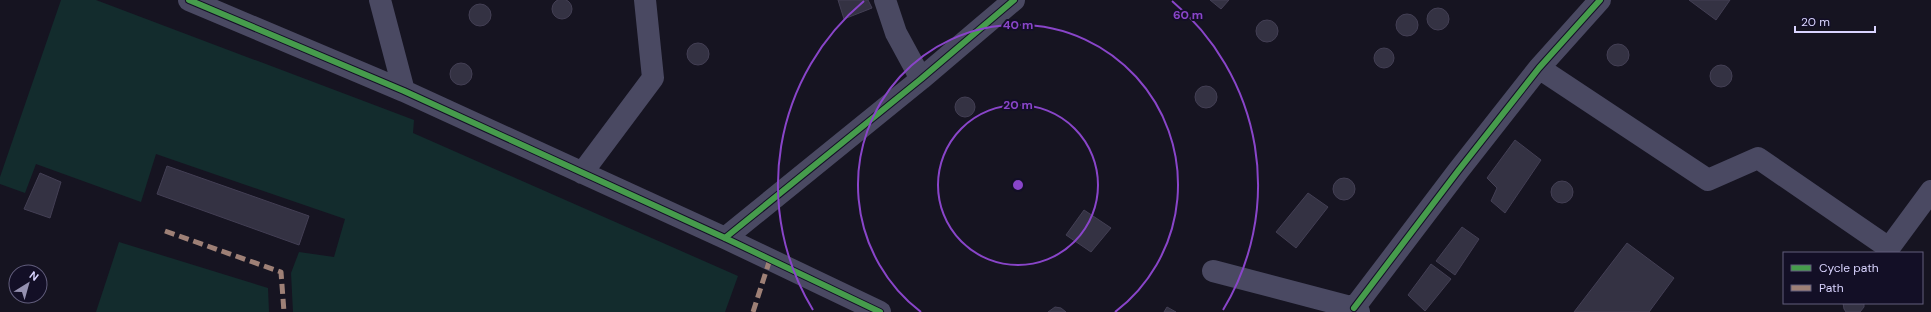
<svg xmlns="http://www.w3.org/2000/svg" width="1931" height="312" font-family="'DM Sans',sans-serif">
  <rect width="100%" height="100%" fill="#161421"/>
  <path fill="#132c2d" d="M61,0H96L414,120L413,133L738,276L725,312H293L291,273L299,252L334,257L345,219L156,154L141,202L36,164L25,193L0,184V177Z
    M119,242L268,288L269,312H96Z"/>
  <path fill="#343243" stroke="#433f54" d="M552 9a10 10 0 1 1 20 0a10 10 0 1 1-20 0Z
    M838,0H868L872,8L844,19Z
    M1210,0H1229L1221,9Z
    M1689,0H1730L1716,20Z
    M469 15a11 11 0 1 1 22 0a11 11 0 1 1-22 0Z
    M1427 19a11 11 0 1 1 22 0a11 11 0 1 1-22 0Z
    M1396 25a11 11 0 1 1 22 0a11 11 0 1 1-22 0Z
    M1256 31a11 11 0 1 1 22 0a11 11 0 1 1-22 0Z
    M687 54a11 11 0 1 1 22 0a11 11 0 1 1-22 0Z
    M1607 55a11 11 0 1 1 22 0a11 11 0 1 1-22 0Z
    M1374 58a10 10 0 1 1 20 0a10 10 0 1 1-20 0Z
    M450 74a11 11 0 1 1 22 0a11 11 0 1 1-22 0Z
    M1710 76a11 11 0 1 1 22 0a11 11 0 1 1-22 0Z
    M1195 97a11 11 0 1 1 22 0a11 11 0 1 1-22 0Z
    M955 107a10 10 0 1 1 20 0a10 10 0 1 1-20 0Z
    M1515,140L1541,160L1505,213L1491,201L1497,188L1487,178Z
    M167,166L309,216L299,245L157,194Z
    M40,173L61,182L50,218L24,209Z
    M1333 189a11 11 0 1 1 22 0a11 11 0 1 1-22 0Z
    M1551 192a11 11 0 1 1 22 0a11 11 0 1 1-22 0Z
    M1308,193L1328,207L1296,248L1276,232Z
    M1084,210L1111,228L1091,252L1066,235Z
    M1462,227L1479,239L1455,275L1436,261Z
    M1627,243L1674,278L1649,312H1574Z
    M1431,264L1451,279L1425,311L1408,295Z
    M1843,303H1864V307L1860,312H1846L1844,309Z
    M1055,307L1061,308L1066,312H1048Z
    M1167,307L1176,312H1164Z"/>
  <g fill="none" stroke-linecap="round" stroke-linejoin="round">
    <path stroke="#4a4962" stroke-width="22" d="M189,0L404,91L725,238L880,312
      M380,0L404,91
      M885,0L896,33L921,79
      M1539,68L1708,180L1758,158L1889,248L1931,191
      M582,173L653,78L645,0
      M725,238L921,79L1014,0
      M1213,271L1354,308L1359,312
      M1354,308L1458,171L1539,68L1600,0"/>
    <path stroke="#9e8076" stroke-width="5" stroke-dasharray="10 5" stroke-linecap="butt" d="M165,231L281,272L284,312
      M753,312L770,259"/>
    <defs>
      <path id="cycleway" d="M189,0L404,91L725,238L880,312
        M725,238L921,79L1014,0
        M1354,308L1458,171L1539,68L1600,0"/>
    </defs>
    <use href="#cycleway" stroke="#130f26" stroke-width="8"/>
    <use href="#cycleway" stroke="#469c4c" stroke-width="6"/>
  </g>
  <g fill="none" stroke="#8945c9" stroke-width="2">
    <circle cx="1018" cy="185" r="80"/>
    <path d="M921 312A160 160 0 1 1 1115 312"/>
    <path d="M813 310A240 240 0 0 1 864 1M1172 1A240 240 0 0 1 1223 310"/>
  </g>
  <circle cx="1018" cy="185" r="6" fill="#8945c9" stroke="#130f26" stroke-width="2"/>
  <g font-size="12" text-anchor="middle" font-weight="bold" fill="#8945c9" stroke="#130f26" stroke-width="4" stroke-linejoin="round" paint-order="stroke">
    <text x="1188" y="19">60 m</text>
    <text x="1018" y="29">40 m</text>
    <text x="1018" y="109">20 m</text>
  </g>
  <rect x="1783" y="252" width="140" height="52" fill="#130f26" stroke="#625e7d"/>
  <rect x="1791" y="265" width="20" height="6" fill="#469c4c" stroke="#625e7d"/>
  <text x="1819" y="272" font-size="12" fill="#d9d4ff">Cycle path</text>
  <rect x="1791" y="285" width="20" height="6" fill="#9e8076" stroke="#625e7d"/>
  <text x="1819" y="292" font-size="12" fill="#d9d4ff">Path</text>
  <g transform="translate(28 284) rotate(37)"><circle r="19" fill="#130f26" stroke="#625e7d"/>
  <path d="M0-3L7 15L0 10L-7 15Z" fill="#9591b1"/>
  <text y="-6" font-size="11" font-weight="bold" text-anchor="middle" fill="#d9d4ff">N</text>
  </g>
  <path d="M1795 26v6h80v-6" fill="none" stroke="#d9d4ff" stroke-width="2"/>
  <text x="1801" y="26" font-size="12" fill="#d9d4ff" stroke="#130f26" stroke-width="3" paint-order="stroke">20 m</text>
</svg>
